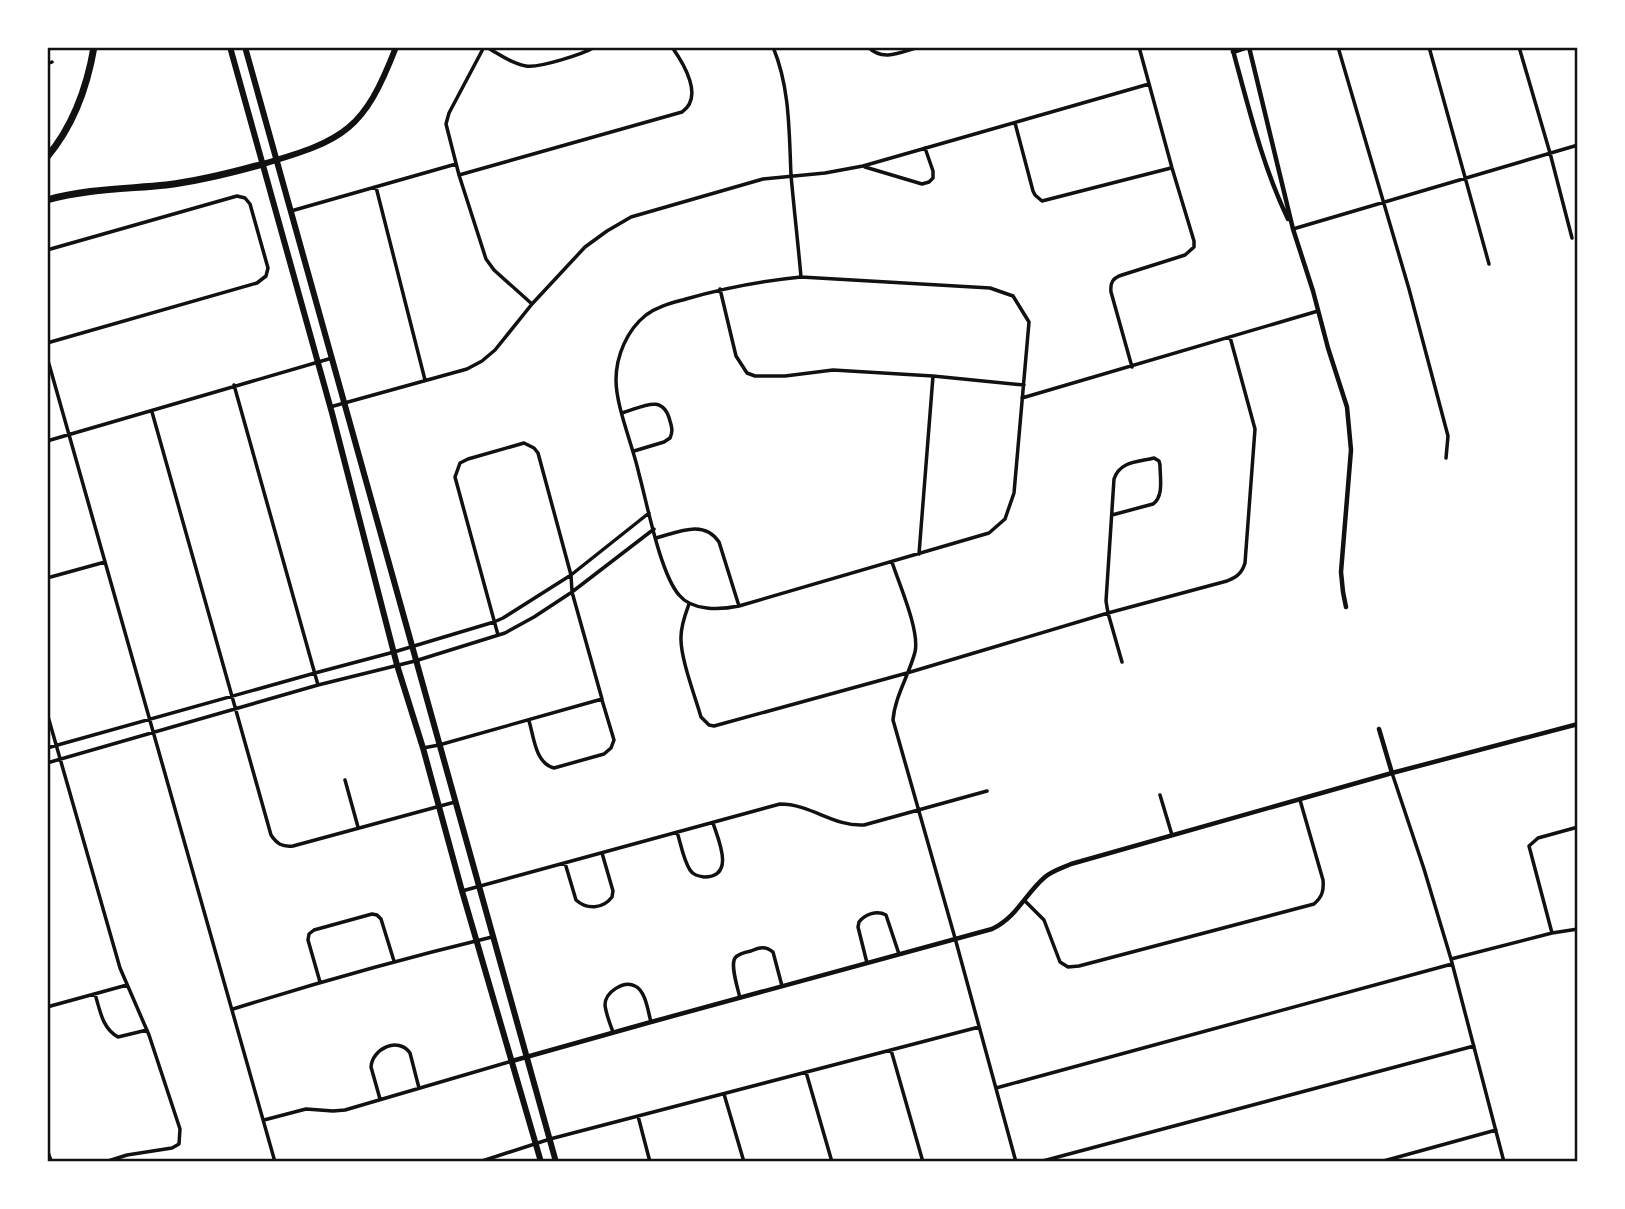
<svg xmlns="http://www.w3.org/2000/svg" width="1625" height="1209" font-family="Barlow,sans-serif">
  <rect width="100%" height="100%" fill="#fff"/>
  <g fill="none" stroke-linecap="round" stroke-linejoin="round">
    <path stroke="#111" stroke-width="3.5" d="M484,47L449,113L446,124L459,175L486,259L494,270L532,304
      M486,47C499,54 512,64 526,66C540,68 583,54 595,47
      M773,47C790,88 789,131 791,175C794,209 798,243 801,277
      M868,47C883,62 901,52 919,47
      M1338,47L1409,289L1448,436L1446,458
      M1429,47L1489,264
      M1519,47L1550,153L1572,238
      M47,64L52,62
      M1015,123L1033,191L1035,195L1042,201L1171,168
      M865,167L922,184L929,182L933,178V171L925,148
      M459,175L682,112C704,97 684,64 672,47
      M376,187L425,380
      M291,211L456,164
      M1293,229L1578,145
      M47,250L237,196L245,198L250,204L268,268L266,276L257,283L47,343
      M801,277L990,288L1013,296L1029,322L1014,493L1005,519L989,533L739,606C720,610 692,611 679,595C660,573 647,503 639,474C633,446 616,407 616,380C616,356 627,330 646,315C658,306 672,303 686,299C724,288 761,281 801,277Z
      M720,289L736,356L747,373L755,376H785L833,370L933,376L1024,385
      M47,357L275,1162
      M1132,367L1111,292C1110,282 1113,278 1122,275L1185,255L1194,247V241L1172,168L1139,47
      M234,385L318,685
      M1022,398L1318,311
      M330,407L467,369L482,361L495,350L532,304L585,247L607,231L631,217L763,179L825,173L863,166L1149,84
      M152,412L271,835C277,844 282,847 293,846L455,802
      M622,413C643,407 663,393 670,421C672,428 673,431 670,438L664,442L634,451
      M47,441L332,358
      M1112,515L1153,504C1164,496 1160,478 1160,465L1159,461L1154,458C1138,462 1120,461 1114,479L1106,601L1108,613L1122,662
      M656,538C678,532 704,519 719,542L739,606
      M919,554L933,376
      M892,562C899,584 920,631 915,652C909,675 895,696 893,720L955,938L1016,1162
      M47,578L105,562
      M689,604C685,615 681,625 681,637C680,657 695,696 701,717L709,725L714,726L907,673L1108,613L1227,581C1237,577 1242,573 1245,563L1255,429L1230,337
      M47,713L120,968L149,1035L180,1129L179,1144L172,1148L127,1155L105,1162
      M529,721C534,737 535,763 554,768L604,754L611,748L614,740L602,700
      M47,748L315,673L394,652L494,622L503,618L571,575L649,513
      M423,748L439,745L602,699L572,592L571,575L538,453L534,448L524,443L468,459L460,463L455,477L498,635
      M47,763L318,685L415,661L505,633L534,617L572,592L654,529
      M1392,773L1424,869L1451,959L1504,1162
      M345,780L358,827
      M1160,795L1172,835
      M677,832C681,844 683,859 690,870C693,875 698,876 704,877C736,877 718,839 713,823
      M565,863L576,900C587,910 603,909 612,897L613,891L602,853
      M462,891L780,804C811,804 834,827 864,825L987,791
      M1025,901L1044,920L1060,962L1068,967L1079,966L1314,904C1322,897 1324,891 1323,880L1300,800
      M1552,933L1529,846L1538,838L1578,827
      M1451,959L1552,933L1578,929
      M867,963L858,927L859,922C865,914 877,910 886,915L899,954
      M320,982L308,940L309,934L314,930L372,914L377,915L381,919L394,961
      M95,994C100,1010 102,1028 118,1037L147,1030
      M740,998C738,989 730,965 735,958C738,954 746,952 751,951C760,947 766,946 773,952L782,986
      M47,1007L127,985
      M233,1009C319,982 405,958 492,937
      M613,1032C610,1024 606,1014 605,1005C605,992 624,980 635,986C646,991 648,1012 651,1022
      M891,1050L923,1162
      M806,1072L832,1162
      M996,1088L1452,964
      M724,1094L744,1162
      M380,1099L371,1067C372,1049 398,1036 410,1053L419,1088
      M638,1116L650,1162
      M264,1120L306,1109L333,1111L345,1110L512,1061
      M479,1162L550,1139L979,1027
      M1039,1162L1474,1046
      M1380,1162L1496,1130"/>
    <path stroke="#111" stroke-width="4.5" d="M1232,47C1248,105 1262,165 1288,219
      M1249,47L1293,229L1313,291L1328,348L1347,407L1351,450L1341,572L1343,592L1346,607
      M1233,52L1248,47
      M1379,729L1392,773
      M512,1061L651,1022L992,929C1017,917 1025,894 1045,877C1052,871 1062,868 1071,864L1392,773L1578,724
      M47,1151L51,1162"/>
    <path stroke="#111" stroke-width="6" d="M230,47L332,413L397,665L423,748L462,891L541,1162
      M245,47L556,1162"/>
    <path stroke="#111" stroke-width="6" d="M263,164C345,140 364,130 396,47"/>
    <path stroke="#111" stroke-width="7" d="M47,157C74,125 87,88 94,47
      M47,200C86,189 126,189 166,185C199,181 231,173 263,164"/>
  </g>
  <rect width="1625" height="1209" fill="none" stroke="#ffffff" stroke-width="98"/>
  <rect x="49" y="49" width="1527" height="1111" fill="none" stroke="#111" stroke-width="2.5"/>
</svg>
